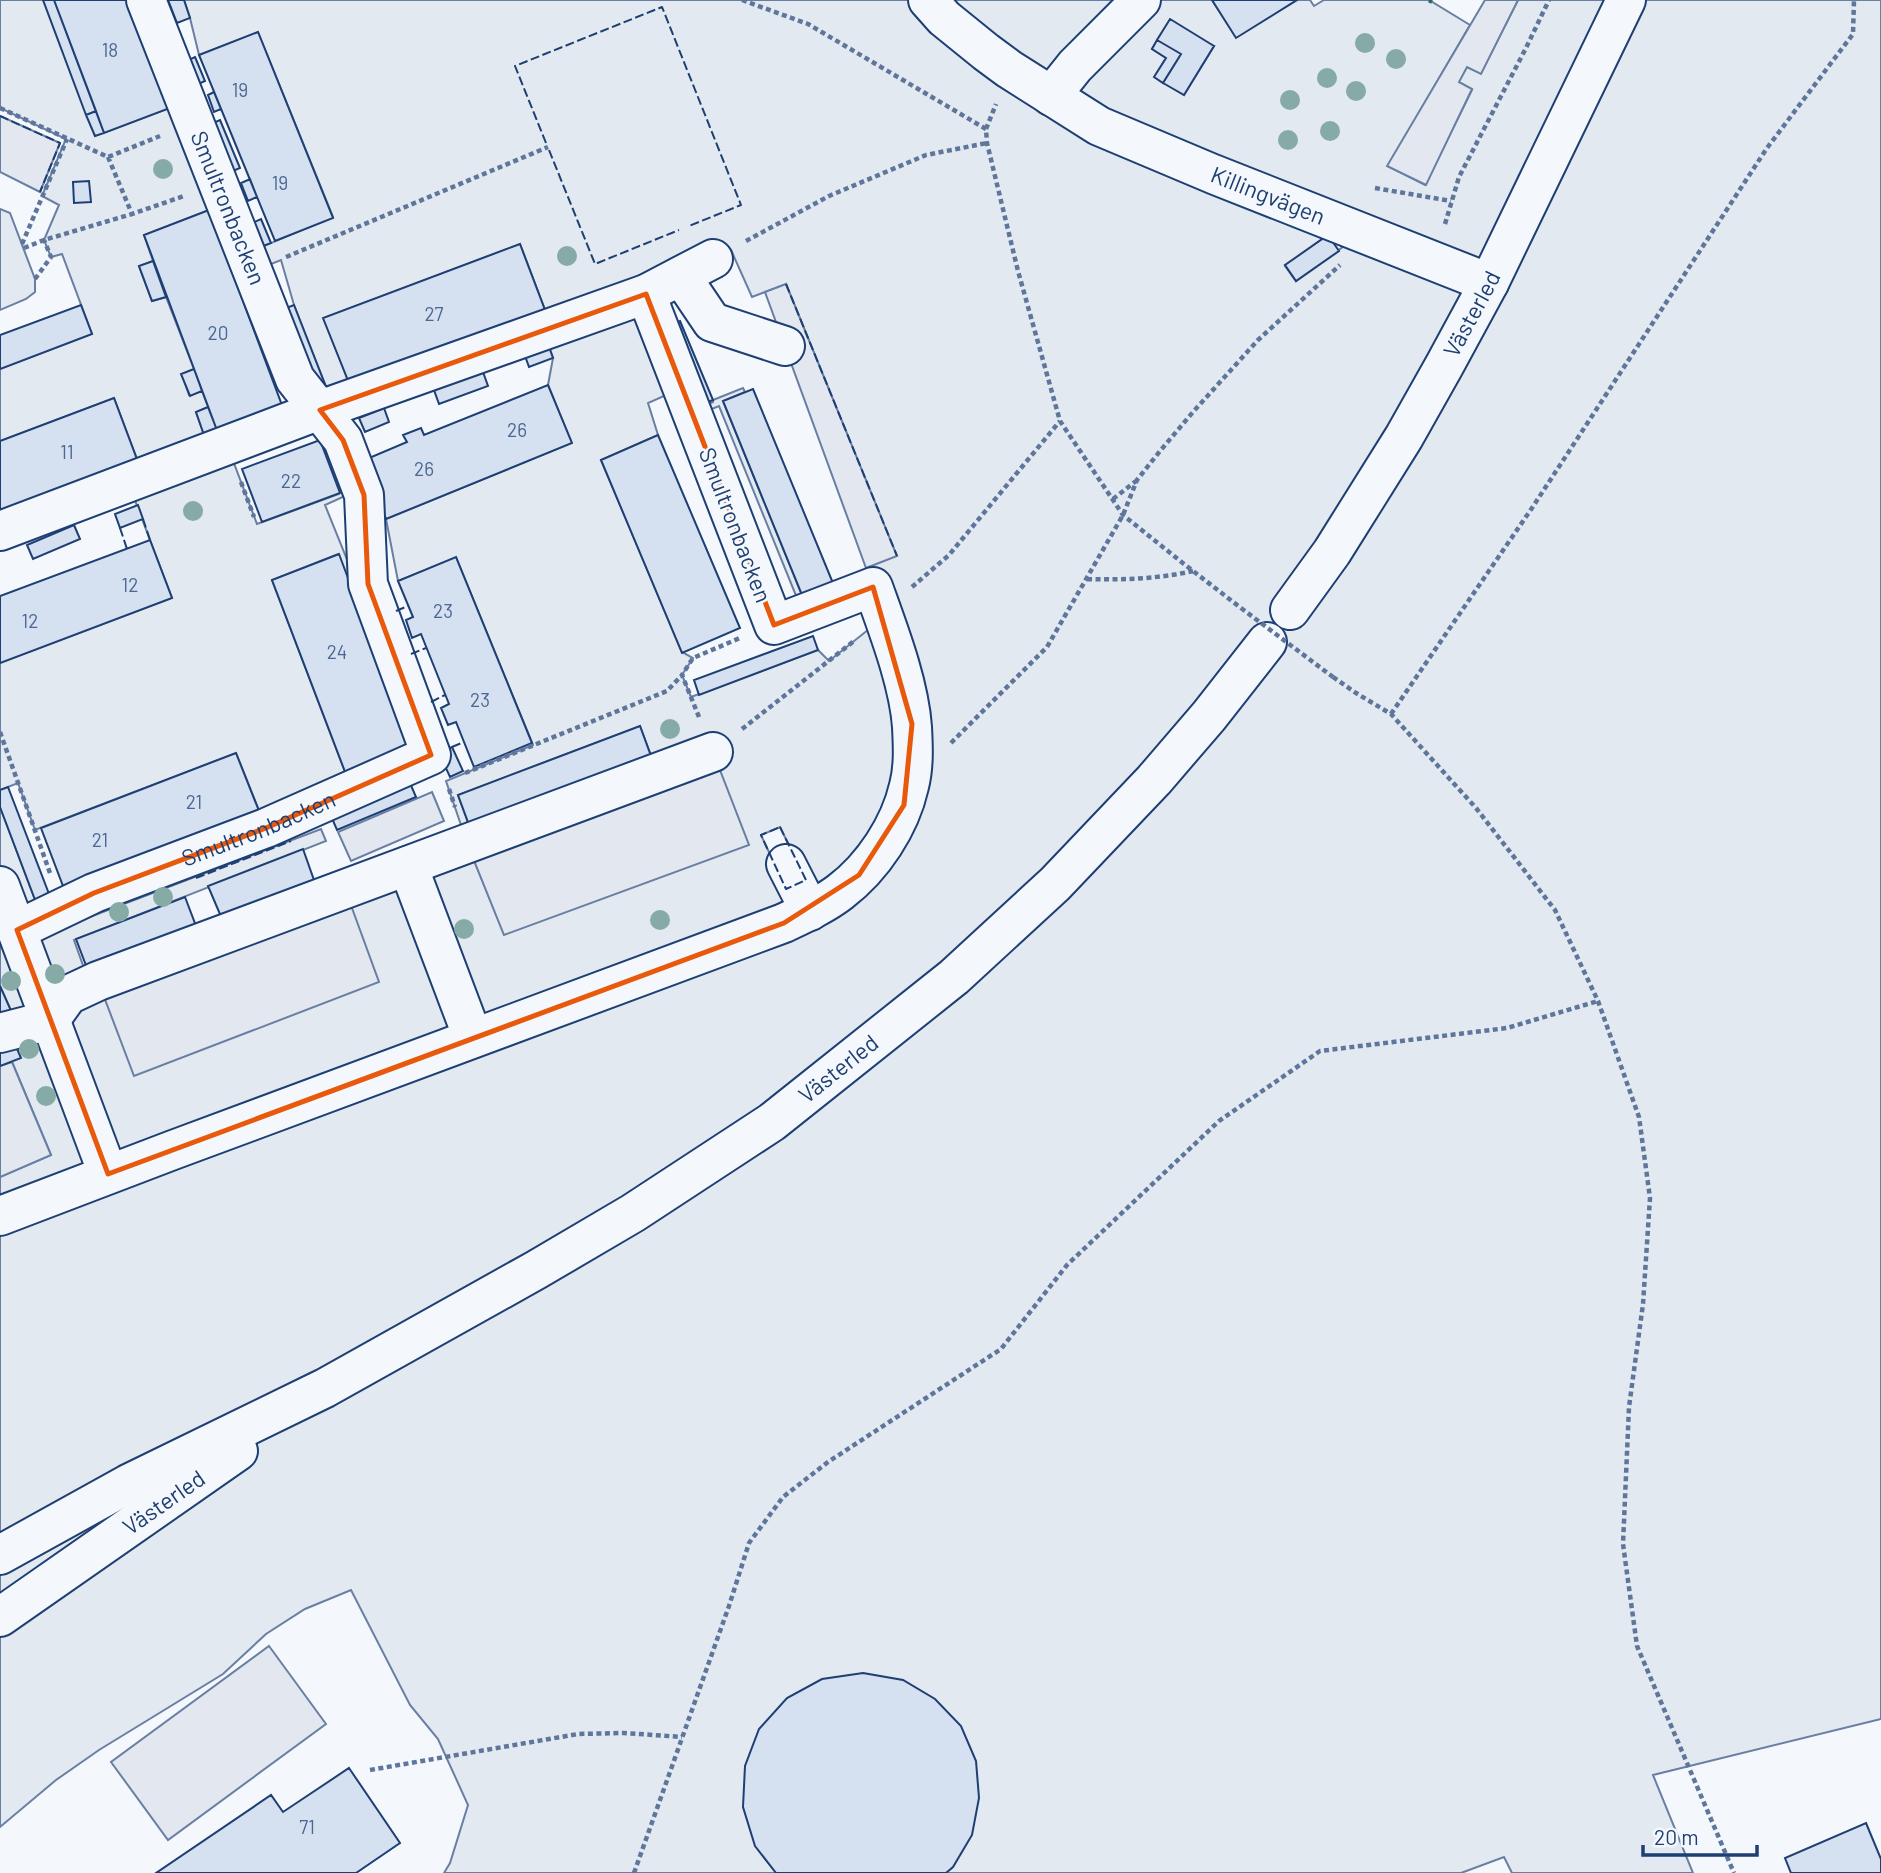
<svg xmlns="http://www.w3.org/2000/svg" width="1881" height="1873" font-family="Barlow,sans-serif">
  <rect width="100%" height="100%" fill="#f4f7fb"/>
  <path fill="#e3e9f0" stroke="#687fa3" stroke-width="2" fill-rule="evenodd" d="M0,0H44L95,136L169,108L209,210L144,235L153,261L139,266L152,301L166,297L194,369L182,374L189,395L202,391L208,407L196,412L210,451L227,445L257,524L339,494L330,468L335,466L345,496L325,505L352,572L346,574L338,554L272,580L347,777L266,828L236,753L35,830L18,783L0,790V663L172,598L128,482L138,462L114,398L0,441V369L92,334L62,254L51,257L44,240L59,205L42,196L66,139L0,108Z
    M184,0H1212L1236,37L1297,0H1310L1314,6L1324,0H1429L1470,25L1388,166L1425,185L1472,90L1458,82L1467,67L1481,73L1518,0H1881V1719L1653,1775L1693,1873H1512L1504,1857L1461,1873H444L450,1863L468,1805L438,1739L410,1705L351,1590L305,1609L266,1634L223,1674L99,1750L56,1780L0,1827V1177L51,1155L12,1062L15,1044L16,1022L0,986V807L40,913L69,925L321,829L326,841L74,940L90,985L467,843L504,934L657,772L640,726L458,795L469,825L462,828L446,781L533,745L456,558L398,581L386,519L571,443L548,385L553,358L548,344L545,310L520,244L324,318L349,383L328,392L294,305L281,260L253,271L245,254L333,217L258,32L199,55L190,18ZM1160,37L1214,46L1184,95L1155,77L1166,58L1152,49ZM1342,225L1362,233L1296,281L1285,266ZM731,250L752,297L786,284L896,556L866,568L883,618L829,661L818,650L691,697L682,675L693,658L682,652L601,460L658,435L648,403L682,388L646,294ZM780,827L806,880L786,889L761,835Z
    M0,209L10,213L35,279V292L26,299L0,310Z
    M743,388L745,392L723,401L804,600L799,603L719,406L702,413L701,407L713,402V400Z"/>
  <path fill="#e3e8f0" stroke="#687fa3" stroke-width="2" d="M1485,0H1518L1481,74L1467,67L1459,82L1472,89L1426,185L1387,166Z
    M0,116L60,143L40,192L0,172Z
    M786,284L897,556L866,568L765,292Z
    M713,752L749,845L504,935L467,843Z
    M432,792L444,821L351,861L338,832Z
    M345,889L379,982L134,1076L98,981Z
    M12,1062L51,1155L0,1177V1066Z
    M269,1646L326,1724L168,1840L111,1762Z"/>
  <path fill="#d5e0f0" stroke="#1d3f73" stroke-width="2" d="M43,0H54L96,111L86,115Z
    M54,0H129L170,108L104,133Z
    M168,0H184L190,18L177,23Z
    M1212,0H1297L1236,38Z
    M1170,19L1214,46L1184,95L1163,83L1181,54L1157,40Z
    M258,32L333,218L275,241L199,55Z
    M1157,40L1181,54L1163,83L1154,77L1166,58L1152,49Z
    M195,57L205,81L194,86L184,62Z
    M214,92L221,109L214,112L208,95Z
    M96,111L104,133L95,136L86,115Z
    M220,120L240,168L226,174L206,126Z
    M250,179L257,197L248,201L241,183Z
    M89,181L91,202L74,203L73,182Z
    M209,210L283,408L218,433L144,235Z
    M261,219L271,243L258,248L248,225Z
    M1328,235L1339,251L1296,281L1285,265Z
    M520,244L545,310L349,383L323,318Z
    M153,261L166,297L152,301L139,266Z
    M81,305L92,334L0,369V335Z
    M294,305L328,392L314,397L281,310Z
    M680,321L713,400L699,406L666,327Z
    M548,344L553,358L529,367L524,353Z
    M194,369L202,391L190,396L181,374Z
    M483,372L488,386L439,404L434,390Z
    M548,385L572,443L386,519L362,461L407,442L403,435L421,428L424,435Z
    M753,389L835,588L804,600L723,401Z
    M114,398L138,462L0,515V441Z
    M208,407L218,433L205,438L196,412Z
    M384,408L389,422L365,432L359,418Z
    M658,435L740,628L682,653L601,460Z
    M320,440L340,493L262,522L242,469Z
    M138,505L143,519L120,528L115,514Z
    M74,525L80,539L33,559L27,545Z
    M150,540L172,598L0,663V596Z
    M339,554L413,752L347,777L272,580Z
    M456,557L532,743L474,767L456,722L448,725L441,708L449,704L421,634L412,638L406,620L413,617L398,581Z
    M813,636L818,650L699,695L694,680Z
    M640,726L651,756L469,825L458,795Z
    M452,747L463,771L450,777L439,753Z
    M236,753L259,811L63,886L41,828Z
    M410,783L416,797L337,830L331,816Z
    M8,787L54,907L40,913L0,807V790Z
    M303,849L315,883L222,919L208,886Z
    M185,897L196,926L87,968L76,939Z
    M0,986L16,1022L0,1023Z
    M15,1044L21,1058L0,1066V1050Z
    M863,1673L903,1680L935,1699L961,1726L976,1761L979,1798L972,1835L953,1867L946,1873H776L755,1846L743,1807L745,1766L759,1729L787,1698L822,1679Z
    M349,1768L400,1843L356,1873H156L271,1795L283,1812Z
    M1866,1823L1881,1859V1873H1791L1785,1858Z"/>
  <g fill="none" stroke-linecap="round" stroke-linejoin="round">
    <defs>
      <g id="minor">
        <path id="s1" d="M928,0L944,18L986,52L1009,69L1099,126L1213,174L1489,283"/>
        <path d="M1051,96L1075,66L1141,0"/>
        <path d="M681,276L712,322L785,346"/>
        <path d="M0,531L320,410L646,294L713,259"/>
        <path id="s2" d="M1290,610L1332,552L1404,437L1444,366L1489,283L1626,0"/>
        <path d="M786,864L810,911"/>
        <path d="M408,866L473,1038"/>
        <path d="M0,886L108,1174"/>
        <path id="s3" d="M17,930L94,893L266,828L431,755L368,584L364,495L343,440L295,379L146,0"/>
        <path d="M0,1033L50,1020L68,995L98,981L713,752"/>
        <path d="M0,1216L173,1150L784,923C803,914 823,905 840,892C873,867 900,826 909,786C914,767 913,746 912,727C909,683 888,629 873,587L774,625L646,294"/>
        <path id="s4" d="M0,1555L128,1484L325,1388L536,1270L633,1213L772,1122L954,977L1055,884L1154,780L1209,716L1267,642"/>
        <path id="s5" d="M0,1617L238,1451"/>
      </g>
    </defs>
    <use href="#minor" stroke="#1d3f73" stroke-width="42"/>
    <path stroke="#5e769c" stroke-width="4.5" stroke-dasharray="5 3.5" stroke-linecap="butt" d="M742,0L808,24L986,129L987,143L1018,271L1060,421L1123,515L1184,564L1241,608
      M0,108L108,157L160,136
      M986,129L996,104
      M108,157L132,214L184,196
      M1375,188L1451,201
      M1445,224L1459,177L1526,48L1549,0
      M746,241L829,196L926,155L987,143
      M22,244L67,139
      M24,248L44,240L132,214
      M286,257L548,147
      M35,279L51,257L44,240
      M241,482L254,517
      M1113,499L1136,481
      M1087,579C1123,580 1157,579 1193,571
      M912,587L949,555L1060,421
      M1333,677L1356,693L1391,714L1476,808L1555,910L1598,1001L1639,1117L1650,1198L1643,1304L1629,1407L1623,1544L1637,1646L1734,1873
      M1391,714L1532,508L1767,148L1853,34L1854,0
      M699,717L682,675L693,658L740,638
      M742,729L854,641
      M0,732L50,873
      M951,743L1047,647L1123,515L1137,480L1160,451L1193,412L1258,340L1340,265
      M465,773L667,691L682,675
      M449,789L455,807
      M370,1770L578,1734L624,1733L682,1737
      M634,1873L729,1606L749,1543L783,1497L828,1462L1001,1349L1067,1265L1219,1121L1320,1051L1507,1028L1598,1001"/>
    <use href="#minor" stroke="#f4f7fb" stroke-width="38"/>
    <path stroke="#5e769c" stroke-width="4.5" stroke-dasharray="5 3.5" stroke-linecap="butt" d="M1241,608L1333,677"/>
    <path stroke="#2c6c60" stroke-width="5" stroke-dasharray="3.5 5" stroke-linecap="butt" d="M1429,0L1436,3"/>
    <path stroke="#1d3f73" stroke-width="2" stroke-dasharray="9 3.5" stroke-linecap="butt" d="M0,116L60,143L40,192
      M546,143L515,66L662,7L741,205L689,226
      M549,150L595,264L679,230
      M786,284L897,556
      M143,519L150,540
      M120,528L127,549
      M396,611L408,606
      M411,654L426,648
      M431,702L445,695
      M452,747L464,742
      M780,827L806,880L786,889L761,835Z
      M196,878L291,841"/>
  </g>
  <g fill="#86aba6">
    <circle cx="1365" cy="43" r="10"/>
    <circle cx="1396" cy="59" r="10"/>
    <circle cx="1327" cy="78" r="10"/>
    <circle cx="1356" cy="91" r="10"/>
    <circle cx="1290" cy="100" r="10"/>
    <circle cx="1330" cy="131" r="10"/>
    <circle cx="1288" cy="140" r="10"/>
    <circle cx="163" cy="169" r="10"/>
    <circle cx="567" cy="256" r="10"/>
    <circle cx="193" cy="511" r="10"/>
    <circle cx="670" cy="729" r="10"/>
    <circle cx="163" cy="897" r="10"/>
    <circle cx="119" cy="912" r="10"/>
    <circle cx="660" cy="920" r="10"/>
    <circle cx="464" cy="929" r="10"/>
    <circle cx="55" cy="974" r="10"/>
    <circle cx="11" cy="981" r="10"/>
    <circle cx="29" cy="1049" r="10"/>
    <circle cx="46" cy="1096" r="10"/>
  </g>
  <path fill="none" stroke="#e8590c" stroke-width="5" stroke-linejoin="round" d="M646,294L774,625L873,587L912,724L904,805L859,875L784,923L108,1174L17,930L94,893L266,828L431,755L368,584L364,495L343,440L320,410Z"/>
  <g text-anchor="middle" stroke-width="5" stroke-linejoin="round" paint-order="stroke">
    <g font-size="19" fill="#4b6792">
      <text x="110" y="57">18</text>
      <text x="240" y="97">19</text>
      <text x="280" y="190">19</text>
      <text x="434" y="321">27</text>
      <text x="218" y="340">20</text>
      <text x="517" y="437">26</text>
      <text x="67" y="459">11</text>
      <text x="424" y="476">26</text>
      <text x="291" y="488">22</text>
      <text x="130" y="592">12</text>
      <text x="443" y="618">23</text>
      <text x="30" y="628">12</text>
      <text x="337" y="659">24</text>
      <text x="480" y="707">23</text>
      <text x="194" y="809">21</text>
      <text x="100" y="847">21</text>
      <text x="307" y="1834">71</text>
    </g>
    <g font-size="23" fill="#1d3f73" stroke="#f4f7fb">
      <text dy="8" stroke="none"><textPath href="#s1" startOffset="396">Killingvägen</textPath></text>
      <text transform="translate(228 208) rotate(68)" y="8">Smultronbacken</text>
      <text dy="8" stroke="none"><textPath href="#s2" startOffset="348">Västerled</textPath></text>
      <text transform="translate(735 525) rotate(69)" y="8">Smultronbacken</text>
      <text dy="8" stroke="none"><textPath href="#s3" startOffset="262">Smultronbacken</textPath></text>
      <text dy="8" stroke="none"><textPath href="#s4" startOffset="971">Västerled</textPath></text>
      <text dy="8" stroke="none"><textPath href="#s5" startOffset="200">Västerled</textPath></text>
    </g>
  </g>
  <path d="M1643 1845v10h114v-10" fill="none" stroke="#1d3f73" stroke-width="3.5"/>
  <text x="1654" y="1845" font-size="21" fill="#1d3f73" stroke="#f4f7fb" stroke-width="5" paint-order="stroke">20 m</text>
</svg>
